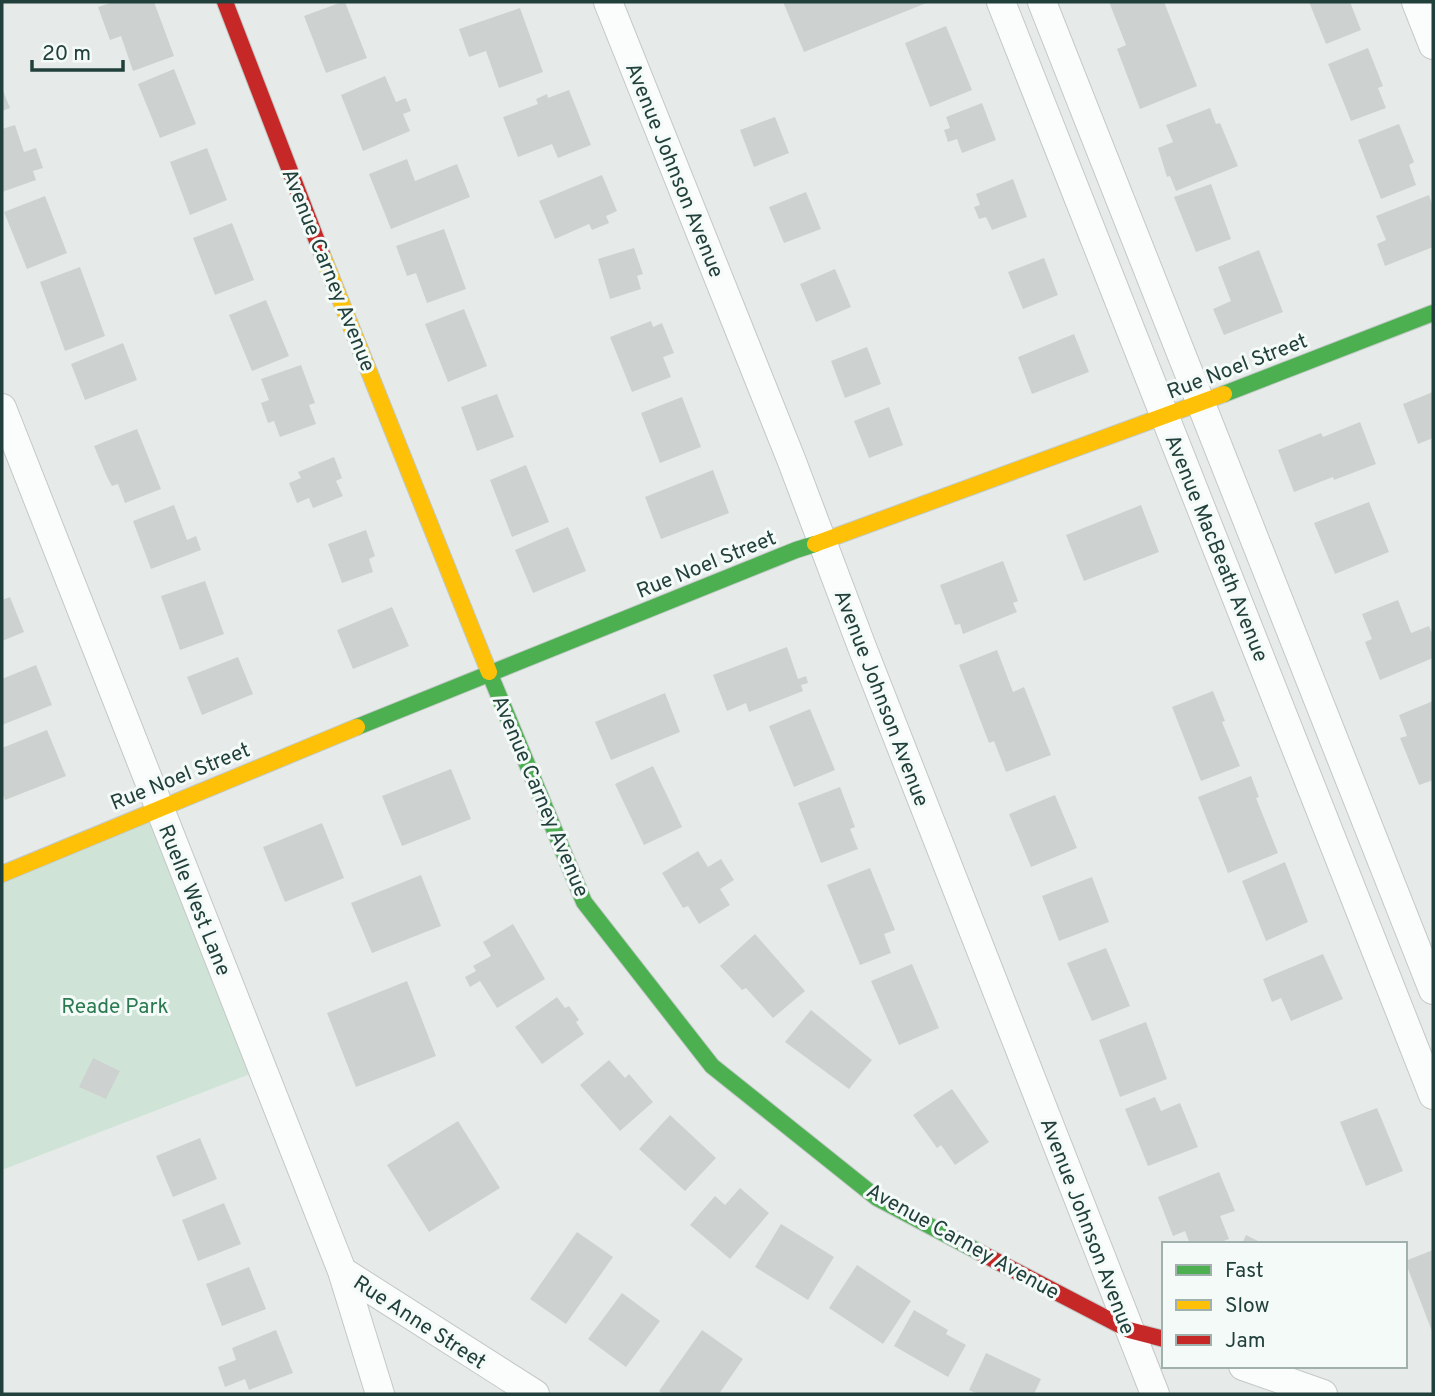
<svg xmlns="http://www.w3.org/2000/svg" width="1435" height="1396" font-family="Overpass,sans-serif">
  <rect width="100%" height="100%" fill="#e6ebe9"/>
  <path fill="#cfe4d7" d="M158,808L263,1069L2,1170V874Z"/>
  <path fill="#cdd2d0" d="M113,2H154L174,56L133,71L121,36L110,40L98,7Z
    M342,2H345L367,58L326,73L304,16Z
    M783,2H929L804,52Z
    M1109,2H1164L1197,86L1140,109L1117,49L1126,45Z
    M1309,2H1350L1361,30L1326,44Z
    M520,8L543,72L499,88L486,51L469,57L459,29Z
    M946,26L972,90L930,107L905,43Z
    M1368,48L1383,86L1378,88L1386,108L1351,121L1328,64Z
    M174,69L196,124L160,138L138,84Z
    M385,76L396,102L406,98L411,111L403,114L410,131L363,151L341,95Z
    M2,88L10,108L2,111Z
    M569,90L591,145L558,158L552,144L518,157L503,117L538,104L536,99L547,94L548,98Z
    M982,103L996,140L962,153L957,139L948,142L944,130L950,128L946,117Z
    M1210,108L1216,124L1220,123L1238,166L1176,191L1170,176L1167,177L1158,148L1173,142L1166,125Z
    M775,117L789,153L754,167L740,130Z
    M1399,124L1414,162L1409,165L1416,185L1381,199L1358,140Z
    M15,125L24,152L36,148L43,168L33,171L36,180L2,192V129Z
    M207,148L227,200L190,215L170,162Z
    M407,159L415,181L457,164L470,197L391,229L369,174Z
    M602,175L617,211L606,216L609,223L592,230L589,224L555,239L539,201Z
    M1013,179L1027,217L992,230L986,217L979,219L974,207L980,205L976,194Z
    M1211,184L1231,239L1196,252L1174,197Z
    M806,192L821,229L784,243L769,207Z
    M1429,195L1433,207V247L1385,266L1377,244L1386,240L1376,216Z
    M45,196L67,253L27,269L4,212Z
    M232,223L254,280L215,295L193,238Z
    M444,229L466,289L427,303L416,273L407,276L396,246Z
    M634,248L643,274L637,276L641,289L610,299L598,259Z
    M1259,250L1283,312L1224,335L1213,309L1231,301L1218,267Z
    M1044,258L1058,295L1023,309L1008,272Z
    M80,267L105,336L65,351L40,282Z
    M835,269L851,307L816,322L800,284Z
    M266,300L289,356L252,371L229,315Z
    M464,309L487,366L448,382L425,324Z
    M651,321L653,327L662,323L674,353L663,357L671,377L632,392L610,337Z
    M1074,334L1089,372L1032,394L1018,357Z
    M123,343L137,380L85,400L71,364Z
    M867,347L881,384L845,398L831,361Z
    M301,365L315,403L309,405L316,424L280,437L274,421L268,423L261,403L269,400L261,379Z
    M1433,392V438L1418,444L1403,404Z
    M497,394L514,437L477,451L461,407Z
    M682,397L701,447L660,463L641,413Z
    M889,407L903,445L869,458L854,421Z
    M1360,422L1376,464L1334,480L1333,477L1294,492L1278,450L1321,433L1323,437Z
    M137,429L161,489L125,503L118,484L112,486L107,477L94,446Z
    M334,457L342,478L336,481L343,496L313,508L309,498L297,503L289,483L301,478L298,472Z
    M526,465L549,522L512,537L490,480Z
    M713,470L729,513L661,539L645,497Z
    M1369,502L1389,552L1335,574L1314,523Z
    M174,505L187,540L196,536L201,550L151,569L133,521Z
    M1141,505L1159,552L1084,581L1066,535Z
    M568,527L586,571L533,593L515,550Z
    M366,530L375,556L369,559L373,572L342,583L328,544Z
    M1003,561L1018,601L1013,603L1017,612L963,634L960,624L955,625L940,585Z
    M205,581L224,634L180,650L161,596Z
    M10,597L24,632L2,641V600Z
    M1398,600L1411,633L1429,626L1433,636V658L1380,680L1365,642L1372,639L1362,614Z
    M392,607L409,646L353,669L337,630Z
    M787,647L798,679L806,676L808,683L801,685L803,691L749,712L746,703L727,711L713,675Z
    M997,650L1013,692L1024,687L1051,755L1006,772L994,741L989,743L959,665Z
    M238,657L253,694L202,715L187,677Z
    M36,665L52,705L2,725V679Z
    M1213,691L1225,721L1222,722L1240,766L1201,781L1172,707Z
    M665,693L680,732L611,760L595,722Z
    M1433,701V780L1419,785L1400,738L1407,736L1399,715Z
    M810,709L835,770L794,787L769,726Z
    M47,730L66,776L5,800L2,791V748Z
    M653,766L682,827L644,845L615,784Z
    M451,769L471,819L402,846L382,796Z
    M1251,776L1259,797L1256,798L1278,853L1228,873L1198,797Z
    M840,787L855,827L850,829L858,849L821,863L798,803Z
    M1055,795L1077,848L1031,867L1009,814Z
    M322,823L344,878L285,902L263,847Z
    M698,851L708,867L721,859L734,880L720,889L730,905L699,924L688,906L683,908L662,873Z
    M1285,862L1308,922L1266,941L1242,881Z
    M870,868L895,930L884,934L891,953L860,965L827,885Z
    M421,875L441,926L372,953L351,903Z
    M1092,877L1109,922L1059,941L1042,896Z
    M513,924L545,979L497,1008L480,981L470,987L465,977L476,971L473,966L491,956L483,942Z
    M755,934L805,991L773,1018L746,988L742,990L720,966Z
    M1106,948L1130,1006L1092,1021L1067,963Z
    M1323,954L1343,999L1291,1021L1281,998L1272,1002L1263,979Z
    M912,964L939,1028L899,1045L871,981Z
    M407,981L436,1056L356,1087L327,1013Z
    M557,997L565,1008L569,1006L579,1020L576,1022L584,1034L542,1064L515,1027Z
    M811,1010L872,1060L849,1089L785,1042Z
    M1146,1022L1167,1079L1120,1097L1099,1040Z
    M93,1058L120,1071L106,1099L79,1087Z
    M609,1060L625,1078L629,1074L653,1102L620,1131L580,1085Z
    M952,1089L989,1142L955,1165L941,1145L937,1148L913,1115Z
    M1155,1097L1161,1111L1180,1103L1198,1147L1148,1166L1125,1109Z
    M1377,1108L1403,1171L1366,1186L1340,1122Z
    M670,1115L716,1158L685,1191L639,1149Z
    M458,1121L500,1188L429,1232L387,1165Z
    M200,1138L217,1179L173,1197L156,1156Z
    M1219,1172L1235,1211L1220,1216L1229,1239L1216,1244H1190L1185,1231L1173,1236L1158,1197Z
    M740,1188L769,1213L730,1259L690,1225L715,1196L725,1205Z
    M224,1203L241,1244L198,1261L182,1220Z
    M781,1224L834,1257L808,1300L755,1267Z
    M577,1232L613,1257L566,1324L530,1299Z
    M1246,1235L1264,1244H1242Z
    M1433,1250V1334L1405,1261Z
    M857,1265L911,1301L883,1344L829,1308Z
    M249,1267L266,1309L222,1326L206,1284Z
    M622,1293L660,1321L626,1367L588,1339Z
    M914,1310L948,1330L946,1334L966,1345L948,1377L894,1346Z
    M276,1330L293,1373L249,1390L245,1379L225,1387L218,1367L236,1360L232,1348Z
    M702,1330L743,1359L719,1394H664L659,1391Z
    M986,1353L1041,1379L1034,1394H978L969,1390Z"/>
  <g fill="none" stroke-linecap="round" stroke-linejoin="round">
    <defs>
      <path id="street" d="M608,2L791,459L862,647L1155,1394
        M1001,2L1433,1095
        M1042,2L1433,990
        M1416,2L1433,45
        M2,408L342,1271L380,1394
        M342,1271L535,1394
        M1243,1366L1323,1394"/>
      <path id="fast" d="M1224,394L1433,313
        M489,672L584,902L712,1066L877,1198L979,1252
        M357,727L796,550L815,544"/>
      <path id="slow" d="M322,254L489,672
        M815,544L1224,394
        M2,874L357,727"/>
      <path id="jam" d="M225,2L322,254
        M979,1252L1129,1330L1164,1339"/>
    </defs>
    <use href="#street" stroke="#c3c8c6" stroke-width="30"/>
    <use href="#fast" stroke="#c1c9c6" stroke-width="18"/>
    <use href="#slow" stroke="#c1c9c6" stroke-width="18"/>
    <use href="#jam" stroke="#c1c9c6" stroke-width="18"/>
    <use href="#street" stroke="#fbfcfc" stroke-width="28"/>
    <use href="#fast" stroke="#4caf50" stroke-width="16"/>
    <use href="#slow" stroke="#ffc107" stroke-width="16"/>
    <use href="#jam" stroke="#c62828" stroke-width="16"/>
  </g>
  <g text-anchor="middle" stroke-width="6" stroke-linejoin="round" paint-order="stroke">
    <g font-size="21" fill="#22403b" stroke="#f4faf8">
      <text transform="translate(675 170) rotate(68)" y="7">Avenue Johnson Avenue</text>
      <text transform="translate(329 270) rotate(68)" y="7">Avenue Carney Avenue</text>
      <text transform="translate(1237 366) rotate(-21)" y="7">Rue Noel Street</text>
      <text transform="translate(1217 548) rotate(68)" y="7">Avenue MacBeath Avenue</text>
      <text transform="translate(706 564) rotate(-22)" y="7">Rue Noel Street</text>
      <text transform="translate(882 698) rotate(69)" y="7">Avenue Johnson Avenue</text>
      <text transform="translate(180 776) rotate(-22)" y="7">Rue Noel Street</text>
      <text transform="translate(541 796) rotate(67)" y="7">Avenue Carney Avenue</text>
      <text transform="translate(195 900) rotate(68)" y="7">Ruelle West Lane</text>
      <text transform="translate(1088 1226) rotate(69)" y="7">Avenue Johnson Avenue</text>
      <text transform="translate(963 1241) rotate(29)" y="7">Avenue Carney Avenue</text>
      <text transform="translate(420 1322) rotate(33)" y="7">Rue Anne Street</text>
    </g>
    <g font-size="21" fill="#2a7950" stroke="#f4faf8">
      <text x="115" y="1013">Reade Park</text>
    </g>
  </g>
  <rect width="1435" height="1396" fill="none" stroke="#22403b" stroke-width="7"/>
  <rect x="1162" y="1242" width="245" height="126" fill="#f4faf8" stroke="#a0b0ac" stroke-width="2"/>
  <rect x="1176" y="1265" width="35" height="10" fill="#4caf50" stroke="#a0b0ac" stroke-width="2"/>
  <text x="1225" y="1277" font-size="21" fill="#22403b">Fast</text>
  <rect x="1176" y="1300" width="35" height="10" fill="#ffc107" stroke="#a0b0ac" stroke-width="2"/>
  <text x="1225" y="1312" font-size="21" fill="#22403b">Slow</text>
  <rect x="1176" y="1335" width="35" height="10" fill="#c62828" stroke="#a0b0ac" stroke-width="2"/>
  <text x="1225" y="1347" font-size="21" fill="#22403b">Jam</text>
  <path d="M32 60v10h91v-10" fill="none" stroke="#22403b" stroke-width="3.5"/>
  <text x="42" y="60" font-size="21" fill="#22403b" stroke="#f4faf8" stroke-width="5" paint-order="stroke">20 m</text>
</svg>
